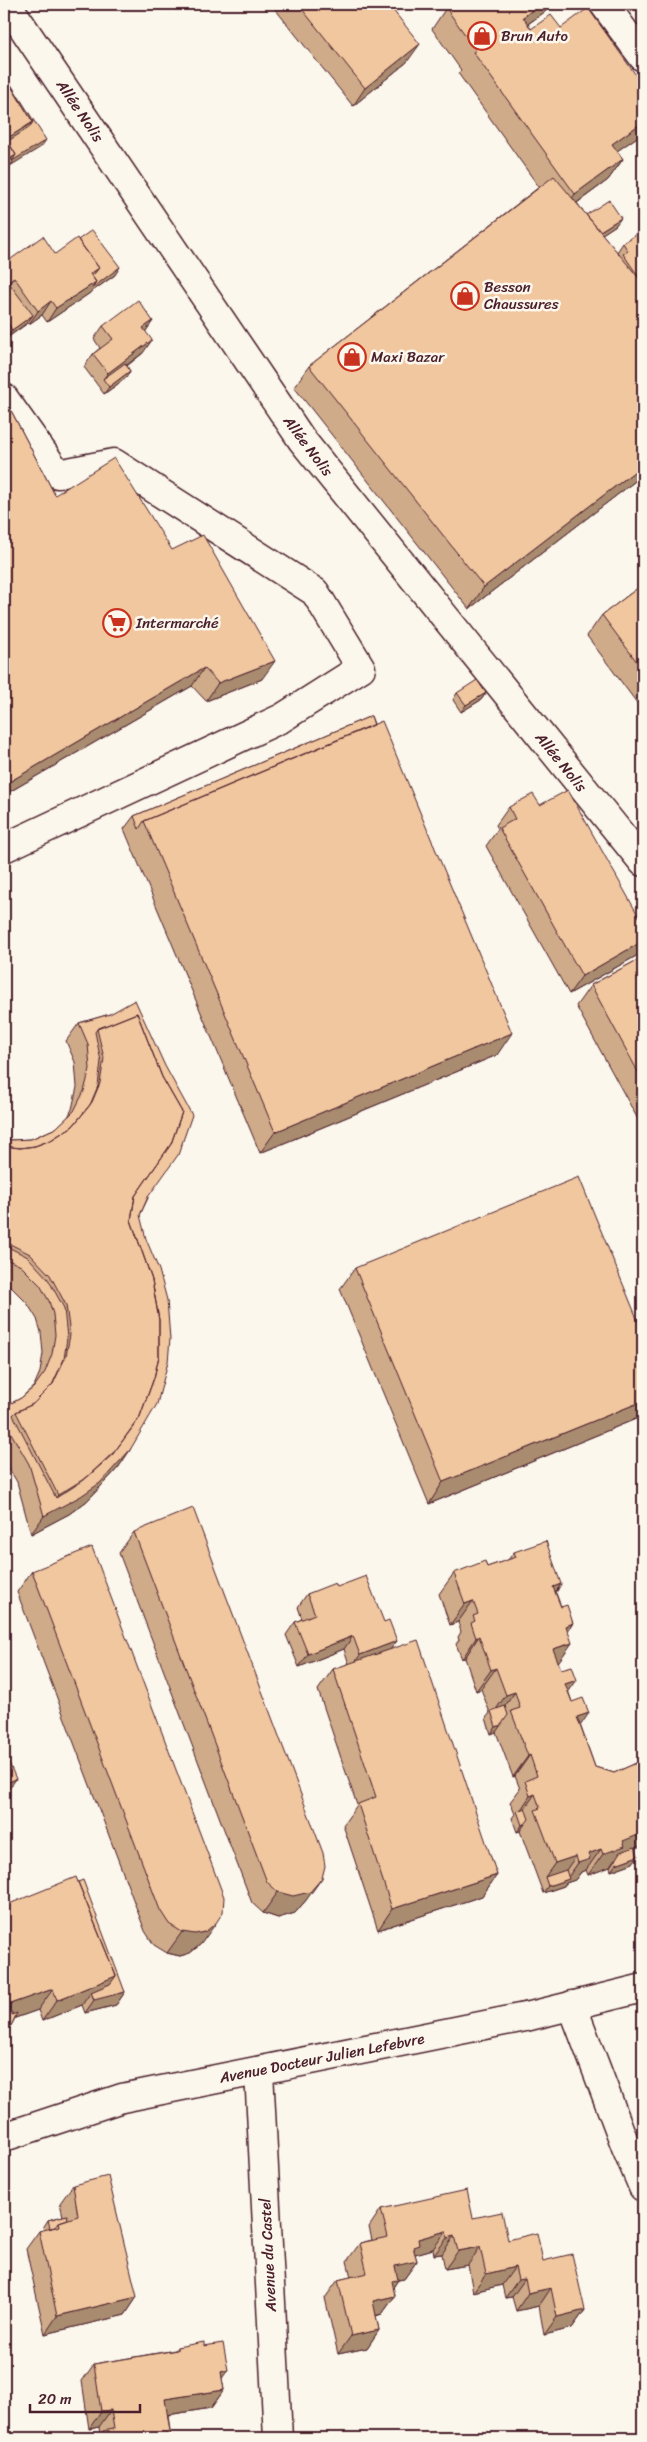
<svg xmlns="http://www.w3.org/2000/svg" width="647" height="2442" font-family="Sriracha,sans-serif">
  <rect width="100%" height="100%" fill="#fbf7ec"/>
  <filter id="ink" filterUnits="userSpaceOnUse"><feTurbulence type="fractalNoise" baseFrequency=".02" numOctaves="2"/><feDisplacementMap in="SourceGraphic" scale="10" xChannelSelector="R" yChannelSelector="G"/><feConvolveMatrix kernelMatrix="1 2 1 2 8 2 1 2 1" color-interpolation-filters="sRGB"/></filter>
  <g filter="url(#ink)">
    <g fill="none" stroke-linecap="round" stroke-linejoin="round">
      <defs>
        <path id="minor" d="M7,4L302,440L643,862
          M604,4L643,57
          M4,398L58,474L114,463L315,592L361,668L282,718L4,848
          M572,2005L626,2147L643,2187
          M259,2072L278,2438
          M4,2137L122,2098L530,2016L643,1988"/>
      </defs>
      <use href="#minor" stroke="#4a1f2b" stroke-width="31"/>
      <use href="#minor" stroke="#fbf7ec" stroke-width="28"/>
    </g>
    <path fill="#cfab8a" stroke="#4a1f2b" d="M271,4H388L407,62L353,106Z
      M446,8L546,11L528,24L531,29L561,28L643,85V133L617,151L623,159L608,180L577,203L586,215L616,225L602,234L617,252L623,243L641,231L643,475L469,609L294,387L309,366L539,187L458,73L461,70L432,29Z
      M55,254L115,275L87,295L47,322L42,315L29,324L28,323L7,338L4,332V264Z
      M103,326L145,331L143,353L127,366L130,371L126,378L104,394L84,367L93,354L100,348L94,339Z
      M4,397L55,495L172,550L262,679L206,701L192,686L4,795Z
      M643,584V711L587,636L602,615Z
      M457,693H486L481,700L461,712L453,700Z
      M371,716L497,1055L260,1153L124,829L134,816Z
      M509,807L643,924V948L638,955L569,994L486,846L498,829L496,825Z
      M643,957V1122L640,1123L576,1006L591,985Z
      M110,1014L148,1198L140,1215L130,1450L118,1468L87,1501L69,1514L31,1534L17,1482L4,1460V1407L21,1398L34,1386L40,1372L43,1353L41,1332L37,1319L27,1303L8,1284L4,1282V1139L12,1140L31,1139L56,1128L68,1117L72,1109L77,1087L75,1062L66,1041L79,1023Z
      M355,1268L643,1333V1416L429,1504L340,1289Z
      M134,1532L307,1899L295,1913L278,1918L263,1913L252,1903L119,1553Z
      M514,1552L561,1584L556,1593L561,1607L573,1623L568,1631L558,1662L595,1767L614,1773L643,1760V1845L635,1848L633,1863L611,1871L610,1867L588,1875L586,1870L581,1872L575,1880L566,1883L564,1886L543,1893L520,1831L517,1832L512,1818L515,1814L510,1802L520,1789L515,1776L513,1777L496,1732L491,1734L486,1718L490,1713L481,1689L476,1691L465,1658L462,1659L456,1644L459,1640L458,1637L461,1632L458,1622L450,1625L439,1594L454,1573L487,1567L508,1560Z
      M32,1571L201,1944L190,1953L180,1956L167,1953L154,1945L145,1931L17,1592Z
      M337,1587L391,1649L497,1875L482,1896L378,1930L343,1825L357,1805L318,1690L333,1669L349,1664L344,1649L299,1667L286,1635L295,1622L302,1619L298,1607L307,1594Z
      M4,1906L125,1992L116,2005L85,2013L82,2005L42,2021L38,2010L15,2018L12,2024L4,2034Z
      M73,2185L137,2297L125,2315L45,2334L26,2249L39,2231L44,2230L43,2228L48,2220L63,2216L60,2203Z
      M381,2209L473,2218L508,2240L543,2261L585,2310L572,2328L544,2335L539,2306L516,2311L512,2297L505,2298L502,2285L473,2292L468,2265L445,2269L442,2254L434,2255L433,2249L415,2254L417,2261L404,2279L398,2280L393,2287L395,2296L382,2314L376,2316L379,2330L367,2348L338,2354L325,2298L338,2280L351,2277L347,2261L360,2243L372,2240L369,2227Z
      M204,2346L222,2379L224,2390L211,2408L168,2415L171,2438H98L100,2436L99,2427L89,2429L82,2381L94,2364L175,2350L177,2347Z"/>
    <path fill="#a98b70" stroke="#4a1f2b" d="M541,4H551L546,11L508,38L523,17Z
      M420,44L407,62L353,106L365,88Z
      M33,122L24,135L4,148L6,139Z
      M643,122V133L597,165L612,144Z
      M46,140L41,147L10,166L4,176V168L11,158Z
      M623,159L608,180L560,215L575,194Z
      M621,218L616,225L592,241L597,233Z
      M120,267L115,275L87,295L47,322L56,308L96,282Z
      M99,268L89,281L90,274Z
      M14,277L4,291V284Z
      M51,301L42,315L29,324L38,311Z
      M33,315L28,322L7,338L12,330Z
      M153,321L144,334L143,328Z
      M152,340L143,353L105,381L103,379L108,373Z
      M130,371L126,378L104,394L109,387Z
      M643,465V475L469,609L484,587Z
      M275,661L262,679L206,701L218,683Z
      M204,668L192,686L4,795V785Z
      M486,693L481,700L461,712L466,705Z
      M643,941V948L638,955L569,994L582,976Z
      M512,1033L497,1055L260,1153L275,1132Z
      M643,1401V1416L429,1504L443,1482Z
      M130,1450L118,1468L87,1501L69,1514L31,1534L44,1516Z
      M115,1451L100,1472L72,1498L43,1516L58,1495Z
      M561,1584L547,1605L553,1587Z
      M473,1601L458,1622L450,1625L465,1604Z
      M573,1623L558,1644L566,1626Z
      M353,1636L344,1649L299,1667L308,1654Z
      M479,1636L465,1658L462,1659L476,1638Z
      M397,1641L387,1654L351,1668L360,1655Z
      M572,1643L557,1664L553,1649Z
      M496,1668L481,1689L476,1691L491,1670Z
      M577,1680L562,1701L565,1684Z
      M515,1692L500,1713L492,1715L506,1695Z
      M589,1713L574,1735L577,1717Z
      M501,1725L496,1732L491,1734L496,1727Z
      M530,1755L515,1776L513,1777L528,1756Z
      M16,1779L6,1793L4,1794V1784Z
      M535,1794L520,1815L518,1814L530,1796Z
      M525,1824L520,1831L517,1832L522,1825Z
      M643,1829V1845L634,1849L615,1859L610,1867L588,1875L603,1854L623,1841Z
      M601,1849L586,1870L581,1872L575,1880L566,1883L564,1886L543,1893L548,1886L566,1880L578,1863L588,1854Z
      M576,1856L561,1877H545L555,1863Z
      M638,1856L633,1863L611,1871L616,1864Z
      M497,1875L482,1896L378,1930L392,1909Z
      M322,1878L307,1899L295,1913L278,1918L263,1913L278,1892Z
      M216,1923L201,1944L190,1953L180,1956L167,1953L182,1932Z
      M116,1976L125,1992L116,2005L85,2013L94,2000L91,1992L82,2005L42,2021L57,2000Z
      M53,1989L38,2010L4,2022V2006Z
      M12,2024L7,2031L4,2034V2031Z
      M446,2231L433,2249L412,2255L417,2261L404,2279L398,2280L386,2298L395,2266L418,2239Z
      M454,2236L442,2254L434,2255L447,2238Z
      M480,2247L468,2265L445,2269L458,2251Z
      M515,2267L502,2285L473,2292L486,2274Z
      M525,2279L512,2297L505,2298L518,2280Z
      M551,2288L539,2306L516,2311L528,2293Z
      M395,2296L382,2314L360,2319L373,2301Z
      M137,2297L125,2315L45,2334L57,2316Z
      M585,2310L572,2328L544,2335L557,2317Z
      M379,2330L367,2348L338,2354L351,2336Z
      M228,2370L215,2388L221,2372Z
      M224,2390L211,2408L153,2417L165,2399Z
      M111,2410L99,2427L89,2429L101,2411Z"/>
    <path fill="#f1c7a0" stroke="#4a1f2b" d="M298,4H388L420,44L365,88Z
      M452,4H541L523,17L531,29L551,15L561,28L588,8L643,85V122L612,144L623,159L575,194L473,52L476,50L446,8Z
      M4,76H5L33,122L6,139L16,155L11,158L13,163L4,168Z
      M6,78H7L46,140L12,161L16,155L8,141L29,128L33,122Z
      M554,176L643,283V465L484,587L309,366Z
      M609,200L621,218L600,231L586,215Z
      M92,230L120,267L92,288L96,282L92,276L94,274L99,268L78,240Z
      M641,231L643,234V283L623,254L628,251L623,243Z
      M43,236L55,254L77,238L99,268L90,274L96,282L56,308L51,301L38,311L14,277L4,284V264Z
      M9,283L33,315L12,330L4,316V287Z
      M138,300L153,321L143,328L152,340L108,373L93,354L113,339L103,326Z
      M125,363L130,371L109,387L103,379Z
      M4,397L55,495L114,458L172,550L203,535L275,661L218,683L204,668L4,785Z
      M643,584V670L602,615Z
      M477,680L486,693L466,705L457,693Z
      M371,716L374,725L144,821L139,829L134,816Z
      M382,721L512,1033L275,1132L144,821Z
      M568,790L643,924V941L582,976L499,828L515,819L509,807L533,794L540,805Z
      M643,957V1081L591,985Z
      M135,1000L165,1066L192,1115L178,1155L148,1197L140,1215L146,1239L159,1270L167,1300L170,1339L168,1362L157,1404L130,1450L100,1483L81,1496L44,1516L29,1464L4,1421V1407L21,1398L34,1387L45,1372L52,1354L55,1335L53,1314L49,1301L40,1285L21,1266L4,1258V1245L28,1257L48,1279L64,1308L67,1338L64,1359L52,1385L33,1404L16,1412L13,1415L56,1498L84,1480L113,1454L136,1422L139,1419L154,1378L159,1356V1320L152,1280L131,1220L135,1196L171,1144L182,1112L162,1077L137,1013L97,1029L95,1032L101,1061L98,1086L90,1105L73,1126L51,1140L35,1146L20,1148L4,1146V1139L12,1140L31,1139L56,1128L74,1111L84,1091L90,1069L88,1044L79,1023L110,1014Z
      M137,1013L162,1077L182,1112L171,1144L135,1196L131,1220L152,1280L159,1320V1356L154,1378L139,1419L115,1451L87,1477L58,1495L16,1412L33,1404L53,1384L66,1356L70,1335L66,1305L50,1275L30,1254L4,1241V1146L20,1148L35,1146L51,1140L73,1126L92,1102L100,1083L104,1058L97,1029Z
      M579,1177L643,1333V1401L443,1482L355,1268Z
      M193,1508L323,1853L325,1866L322,1878L310,1892L293,1896L278,1892L267,1882L134,1532Z
      M546,1541L561,1584L553,1587L561,1607L567,1605L573,1623L566,1626L572,1643L553,1649L561,1669L572,1666L577,1680L565,1684L572,1702L583,1698L589,1713L577,1717L595,1767L614,1773L643,1760V1833L623,1841L625,1846L603,1854L601,1849L588,1854L590,1859L578,1863L576,1856L555,1863L535,1810L540,1808L535,1794L530,1796L525,1781L537,1776L530,1755L528,1756L511,1711L520,1708L515,1692L506,1695L496,1668L491,1670L479,1636L476,1638L471,1623L475,1621L473,1616L478,1614L473,1601L465,1604L454,1573L485,1561L487,1567L516,1557L514,1552Z
      M92,1547L224,1897L223,1912L216,1923L205,1932L195,1934L182,1932L169,1924L160,1910L32,1571Z
      M366,1576L384,1622L389,1620L397,1641L360,1655L353,1636L308,1654L295,1622L315,1614L307,1594L335,1583L337,1587Z
      M418,1640L497,1875L392,1909L358,1804L376,1797L333,1669Z
      M505,1706L508,1715L501,1725L496,1727L491,1711Z
      M4,1751L16,1779L4,1784Z
      M525,1808L529,1819L525,1824L522,1825L517,1811Z
      M635,1847L638,1856L616,1864L615,1860L620,1852Z
      M566,1870L569,1879L548,1886L545,1877Z
      M76,1877L116,1976L57,2000L53,1989L4,2006V1915L6,1914L4,1906Z
      M83,1880L125,1992L94,2000L91,1992L110,1984L116,1976L78,1882Z
      M12,2012V2015L17,2013L12,2024L6,2030L4,2031V2016Z
      M108,2176L137,2297L57,2316L39,2231L60,2226L59,2222L78,2216L73,2185Z
      M467,2190L473,2218L502,2212L508,2240L537,2233L543,2261L572,2254L585,2310L557,2317L551,2288L528,2293L525,2279L518,2280L515,2267L486,2274L480,2247L458,2251L454,2236L447,2238L446,2231L418,2239L419,2245L413,2247L417,2261L395,2266L398,2280L392,2281L395,2296L373,2301L379,2330L351,2336L338,2280L367,2273L360,2243L388,2237L381,2209Z
      M67,2215L68,2219L59,2222L55,2227L50,2228L48,2220Z
      M204,2342V2346L223,2343L228,2370L221,2372L224,2390L165,2399L171,2438H105L103,2431L114,2429L111,2410L101,2411L94,2364L177,2350V2347Z"/>
  </g>
  <defs>
    <symbol id="shop-ring" viewBox="-11 -11 22 22"><circle r="9.5" fill="#fbf7ec" stroke="#c8321e" stroke-width="1.5"/><path d="M-5-2.5h2.3a2.7 3.5 0 0 1 5.4 0H5L5.5 6h-11ZM-1.5-2.5h3a1.5 2.3 0 0 0-3 0Z" fill="#c8321e"/></symbol>
    <symbol id="supermarket-ring" viewBox="-11 -11 22 22"><circle r="9.5" fill="#fbf7ec" stroke="#c8321e" stroke-width="1.5"/><path d="M-6-5.5h2.5l.6 2H6L4.5 2H-2.5L-4.4-4H-6ZM-1.5 3.2a1.3 1.3 0 1 0 .1 0ZM3 3.2a1.3 1.3 0 1 0 .1 0Z" fill="#c8321e"/></symbol>
  </defs>
  <g fill-rule="evenodd">
    <use href="#shop-ring" x="466" y="20" width="32" height="32"/>
    <use href="#shop-ring" x="449" y="280" width="32" height="32"/>
    <use href="#shop-ring" x="336" y="341" width="32" height="32"/>
    <use href="#supermarket-ring" x="101" y="607" width="32" height="32"/>
  </g>
  <g text-anchor="middle" stroke-width="5" stroke-linejoin="round" paint-order="stroke">
    <g font-size="15" fill="#4a1f2b" stroke="#fbf7ec" text-anchor="start">
      <text x="501" y="41">Brun Auto</text>
      <text x="484" y="292">Besson<tspan x="484" dy="17">Chaussures</tspan></text>
      <text x="371" y="362">Maxi Bazar</text>
      <text x="136" y="628">Intermarché</text>
    </g>
    <g font-size="15" fill="#4a1f2b" stroke="#fbf7ec">
      <text transform="translate(80 111) rotate(56)" y="5">Allée Nolis</text>
      <text transform="translate(308 446) rotate(53)" y="5">Allée Nolis</text>
      <text transform="translate(561 762) rotate(51)" y="5">Allée Nolis</text>
      <text transform="translate(322 2058) rotate(-11)" y="5">Avenue Docteur Julien Lefebvre</text>
      <text transform="translate(268 2255) rotate(-93)" y="5">Avenue du Castel</text>
    </g>
  </g>
  <rect width="647" height="2442" fill="none" stroke="#fbf7ec" stroke-width="20"/>
  <rect x="10" y="10" width="627" height="2422" fill="none" stroke="#4a1f2b" stroke-width="2" filter="url(#ink)"/>
  <path d="M30 2404v8h110v-8" fill="none" stroke="#4a1f2b" stroke-width="2.5"/>
  <text x="38" y="2404" font-size="15" fill="#4a1f2b" stroke="#fbf7ec" stroke-width="4" paint-order="stroke">20 m</text>
</svg>
